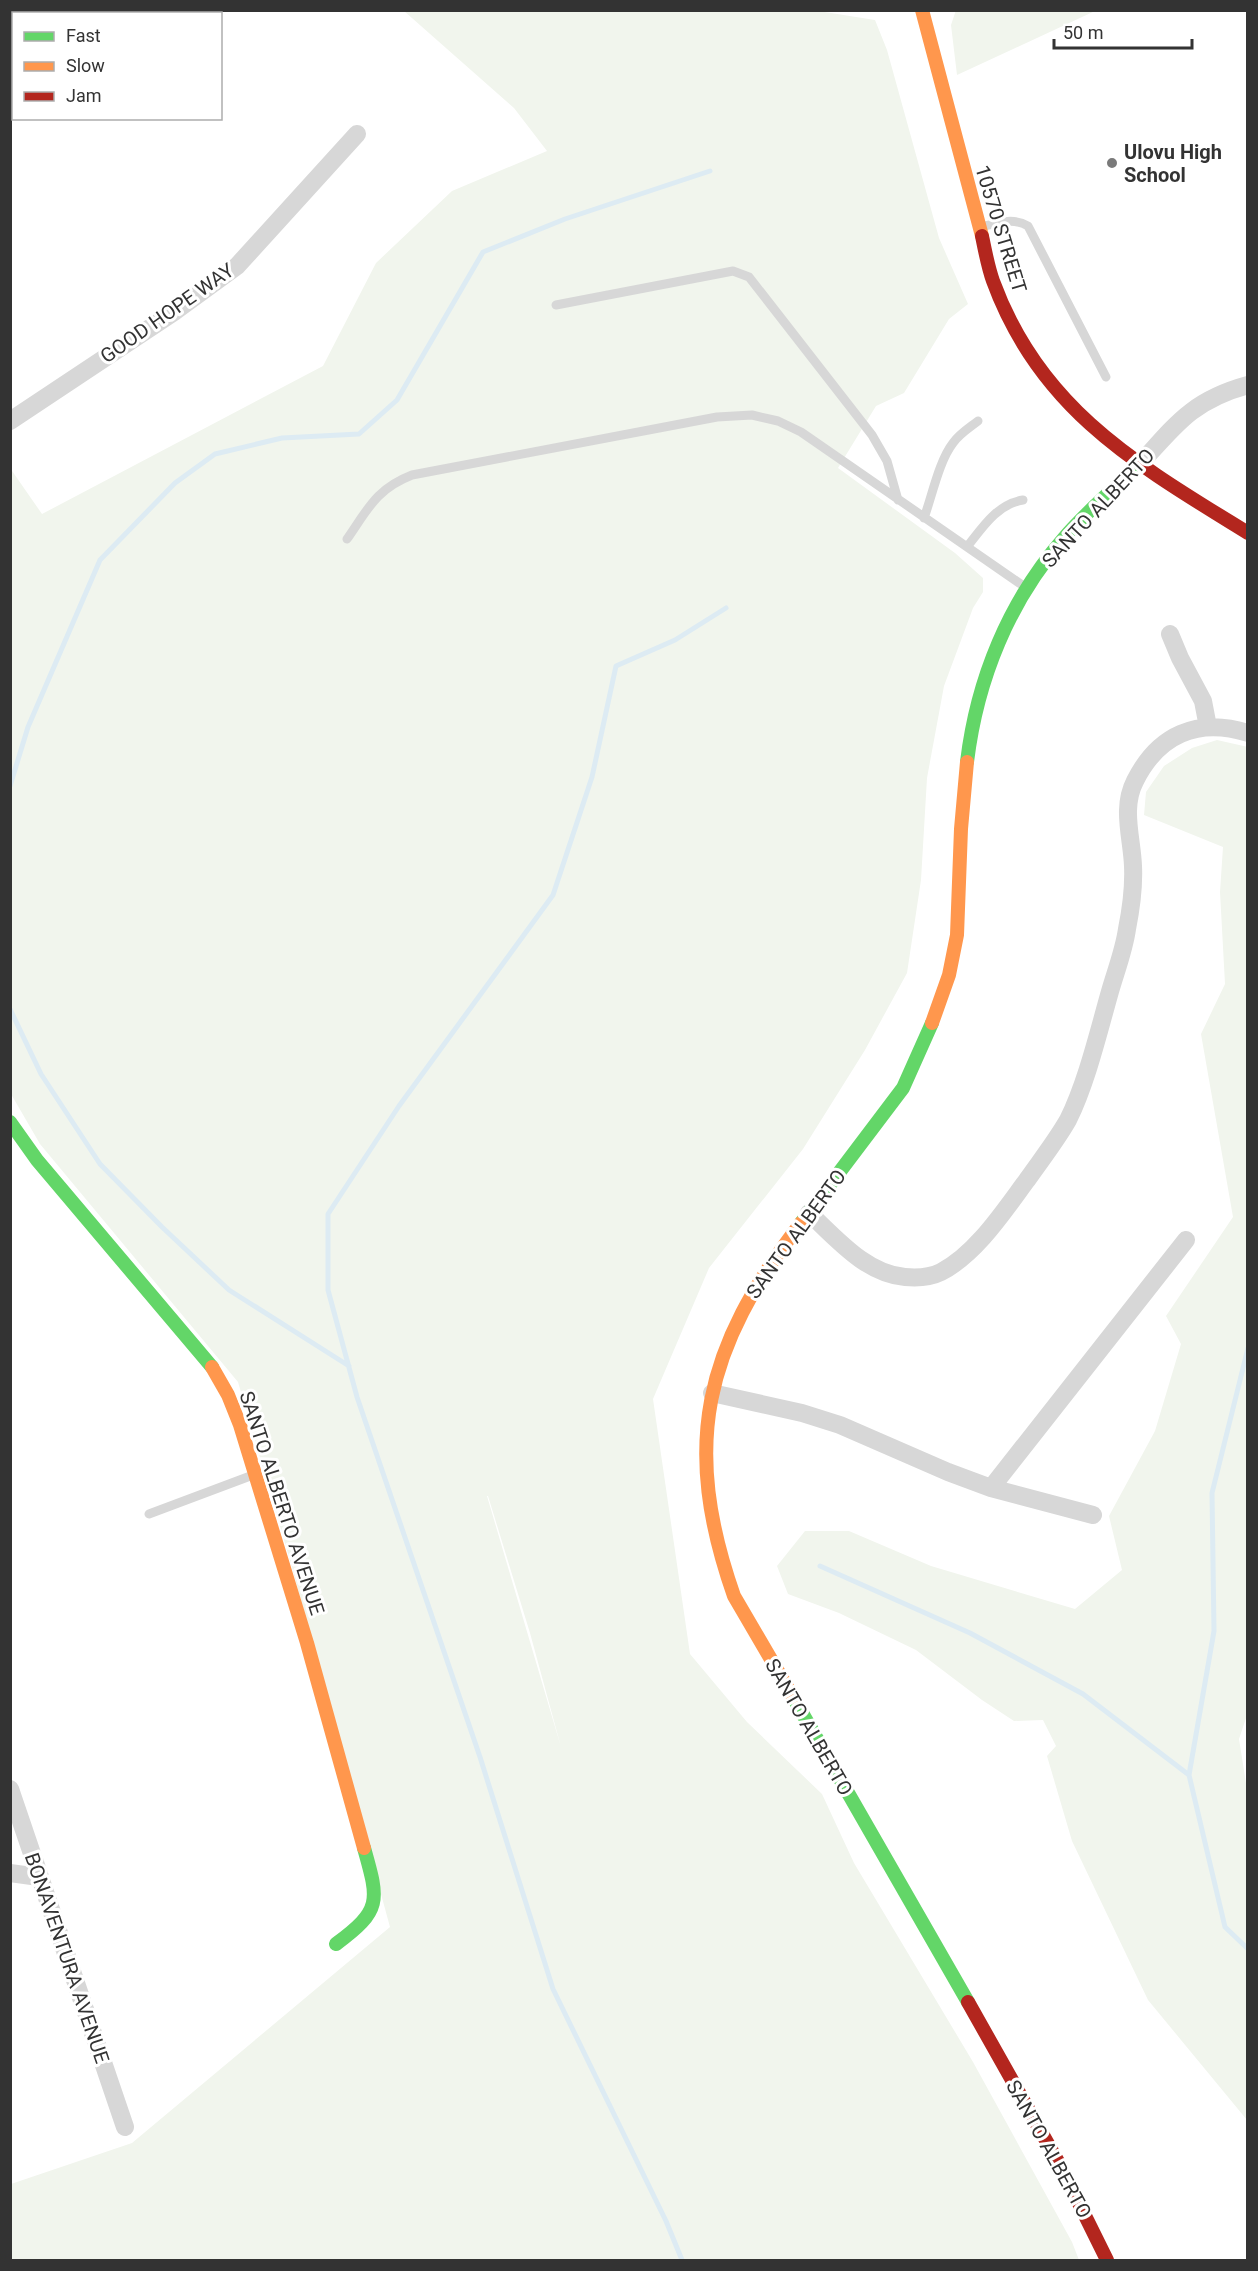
<svg xmlns="http://www.w3.org/2000/svg" width="1258" height="2271" font-family="Roboto,sans-serif">
  <rect width="100%" height="100%" fill="#fff"/>
  <path fill="#f1f5ed" fill-rule="evenodd" d="M812,10L875,20L887,50L939,238L968,304L949,319L904,393L876,406L838,468L955,553L983,578V592L973,608L944,686L927,778L921,880L907,973L865,1050L803,1149L709,1268L653,1399L690,1654L747,1722L822,1794L854,1863L973,2062L1072,2242L1079,2260H11V2184L132,2143L390,1927L291,1564L238,1382L40,1144L11,1094L10,468L42,514L323,366L376,263L452,191L547,151L514,108L404,11ZM488,1496L530,1633L561,1747L487,1496Z
    M956,10H1095V11L957,75L951,25Z
    M1217,740L1248,747V1712L1239,1739L1248,1796L1247,2120L1148,2000L1072,1841L1047,1756L1056,1746L1043,1720L1014,1721L982,1700L916,1650L839,1613L788,1594L777,1566L805,1531H849L931,1566L1075,1609L1122,1570L1109,1516L1155,1431L1181,1344L1166,1316L1233,1217L1201,1034L1225,984L1220,892L1223,847L1144,815L1146,792L1164,766L1192,748Z"/>
  <g fill="none" stroke-linecap="round" stroke-linejoin="round">
    <path stroke="#ddebf3" stroke-width="5" d="M10,786L28,727L100,560L175,483L215,454L282,438L359,434L397,400L483,252L565,219L710,171
      M10,1009L41,1074L100,1164L162,1227L229,1290L349,1366
      M1248,1348L1212,1493L1214,1631L1189,1775L1225,1927L1248,1949
      M820,1566L970,1633L1083,1694L1189,1775
      M682,2260L666,2221L553,1989L480,1757L357,1397L328,1290V1214L399,1106L553,895L592,777L616,666L675,640L726,608"/>
    <path stroke="#d7d7d7" stroke-width="9" d="M981,227C997,223 1013,217 1028,226L1106,377
      M556,305L733,271L749,277L872,435L887,461L898,500
      M924,518C932,496 939,461 953,443C959,434 969,428 978,421
      M347,539C368,509 376,489 412,475L717,417L752,415L778,421L801,432L1025,587
      M967,547C982,528 997,504 1023,500
      M149,1514L253,1475"/>
    <path stroke="#d7d7d7" stroke-width="18" d="M65,14L66,10
      M10,96L14,93
      M10,421L174,312L237,266L357,134
      M1140,464C1176,424 1193,400 1248,385
      M1170,634L1180,658L1203,701L1208,727
      M809,1213C836,1238 866,1274 905,1277C916,1278 931,1277 941,1272C976,1254 1004,1211 1027,1180C1041,1160 1056,1141 1068,1120C1086,1084 1098,1034 1109,995C1115,973 1124,951 1127,929C1131,909 1134,887 1133,866C1132,838 1121,808 1135,781C1158,735 1197,717 1248,733
      M712,1393L802,1413L840,1425L948,1472L991,1488L1093,1515
      M991,1488L1186,1240
      M10,1789L125,2127
      M10,1873L39,1877"/>
    <path stroke="#63d668" stroke-width="14" d="M967,762C977,679 1009,601 1064,538C1087,511 1115,488 1140,464
      M10,1122L37,1160L212,1367
      M801,1223L903,1088L932,1023
      M793,1697L968,2002
      M336,1944C382,1910 379,1901 364,1848"/>
    <path stroke="#ff974d" stroke-width="14" d="M922,10L982,236
      M932,1023L949,975L957,935L961,829L967,762
      M212,1367L228,1395L240,1425L307,1643L364,1848
      M793,1697L734,1596C681,1445 704,1348 801,1223"/>
    <path stroke="#b3261e" stroke-width="14" d="M982,236C985,251 988,267 993,281C1040,410 1138,465 1248,533
      M968,2002L1061,2167L1107,2260"/>
  </g>
  <circle fill="#7a7a7a" stroke="#fff" stroke-width="2" cx="1112" cy="163" r="6"/>
  <g text-anchor="middle" stroke-width="6" stroke-linejoin="round" paint-order="stroke">
    <g font-size="20" font-weight="bold" fill="#333" stroke="#fff" text-anchor="start">
      <text x="1124" y="159">Ulovu High<tspan x="1124" dy="23">School</tspan></text>
    </g>
    <g font-size="20" fill="#333" stroke="#fff">
      <text transform="translate(1001 229) rotate(73)" y="7">10570 STREET</text>
      <text transform="translate(167 313) rotate(-35)" y="7">GOOD HOPE WAY</text>
      <text transform="translate(1098 508) rotate(-47)" y="7">SANTO ALBERTO</text>
      <text transform="translate(796 1234) rotate(-54)" y="7">SANTO ALBERTO</text>
      <text transform="translate(282 1503) rotate(72)" y="7">SANTO ALBERTO AVENUE</text>
      <text transform="translate(809 1727) rotate(60)" y="7">SANTO ALBERTO</text>
      <text transform="translate(67 1958) rotate(71)" y="7">BONAVENTURA AVENUE</text>
      <text transform="translate(1049 2149) rotate(61)" y="7">SANTO ALBERTO</text>
    </g>
  </g>
  <rect width="1258" height="2271" fill="none" stroke="#333333" stroke-width="24"/>
  <rect x="12" y="12" width="210" height="108" fill="#ffffff" stroke="#adadad" stroke-width="1.5"/>
  <rect x="24" y="32" width="30" height="9" fill="#63d668" stroke="#adadad" stroke-width="1.5"/>
  <text x="66" y="42" font-size="18" fill="#333333">Fast</text>
  <rect x="24" y="62" width="30" height="9" fill="#ff974d" stroke="#adadad" stroke-width="1.5"/>
  <text x="66" y="72" font-size="18" fill="#333333">Slow</text>
  <rect x="24" y="92" width="30" height="9" fill="#b3261e" stroke="#adadad" stroke-width="1.5"/>
  <text x="66" y="102" font-size="18" fill="#333333">Jam</text>
  <path d="M1054 39v9h138v-9" fill="none" stroke="#333333" stroke-width="3"/>
  <text x="1063" y="39" font-size="18" fill="#333333" stroke="#ffffff" stroke-width="4.5" paint-order="stroke">50 m</text>
</svg>
